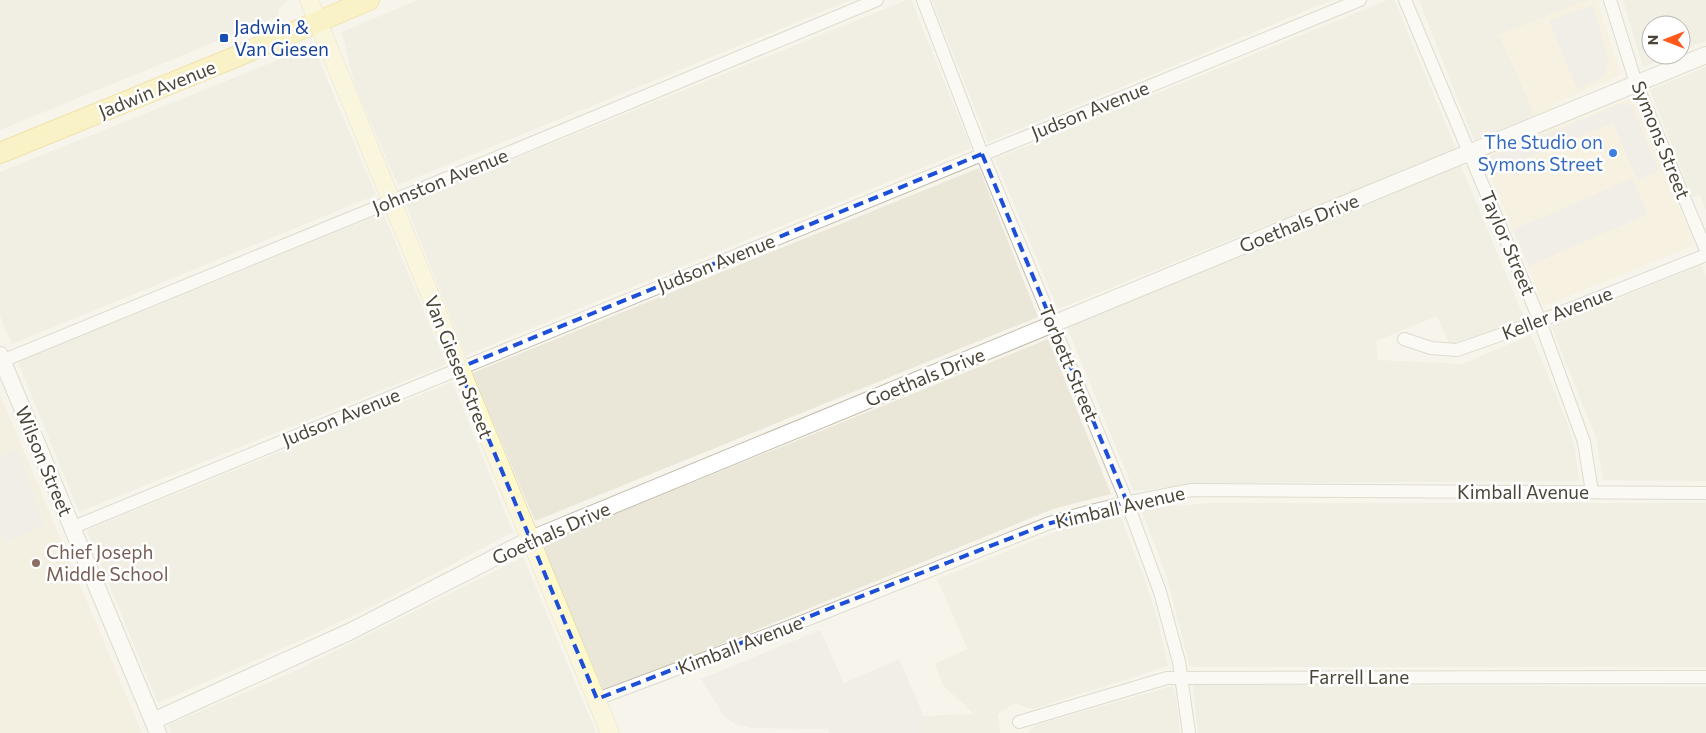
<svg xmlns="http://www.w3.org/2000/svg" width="1706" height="733" font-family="Commissioner,sans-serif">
  <rect width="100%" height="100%" fill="#f6f4eb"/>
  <path fill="#eae7d9" d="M0,0H286L287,2L279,9L278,16L0,130Z
    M418,0H851L398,185L354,83L342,32Z
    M907,0H911L971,148L466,355L405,203Z
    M932,0H1332L988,142Z
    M1388,0H1394L1456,149L1058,309L995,159Z
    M1419,0H1587L1500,35L1535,116L1474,140Z
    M1623,0H1706V41L1681,51V25H1651V55H1671L1643,67Z
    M313,46L376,195L12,344L0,316V172Z
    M1706,67V210L1700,195L1692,197L1650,90Z
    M1461,166L1524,318L1450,346L1437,316L1376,341L1378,360L1462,364L1531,335L1567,422L1575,449L1579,481L1208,483L1134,491L1067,327Z
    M979,168L1038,317L535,521L472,373Z
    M383,213L446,364L79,512L18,362Z
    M1701,265L1706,278V481L1603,480L1596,437L1551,326Z
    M1048,339L1111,494L1053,509L604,692L541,544Z
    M452,382L513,532L377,604L310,636L158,703L87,530Z
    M1212,503H1706V667H1190L1167,577L1142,511L1162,507Z
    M1119,513L1145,580L1157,618L1168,666L1033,709L1014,703L998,715L1000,733H924V716L974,714L943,685L935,664L968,649L937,579L1060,530Z
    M523,557L596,733H171L168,725L291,673Z
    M1193,685L1706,687V733H1198Z
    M1173,686L1177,705L1180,733H1028L1036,725Z"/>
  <path fill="#f8eed6" d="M1587,0H1599L1600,9L1620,75L1555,103L1551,110L1535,116L1499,35Z
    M1633,97L1695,245L1543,306L1483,157Z"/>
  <path fill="#efebd5" d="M0,394L142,733H0Z"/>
  <path fill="#e8e6e2" d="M1593,5L1609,61L1602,78L1577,89L1549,21Z
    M1623,103L1632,106L1659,171L1637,180L1613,123L1497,170L1491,156Z
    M1632,178L1648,214L1529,266L1513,230Z
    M17,449L45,526L5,542L0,529V456Z
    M820,630L844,683L899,659L924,717V733H829L828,729L751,728L735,724L724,716L701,679Z"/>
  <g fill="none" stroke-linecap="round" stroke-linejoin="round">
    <defs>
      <path id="minor" d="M923,0L982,154L1127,502L1160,592L1179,662L1189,733
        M1405,0L1540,321L1584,442L1592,492
        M1610,0L1636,83L1706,250
        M1404,339L1431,348L1457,350L1540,321L1706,255
        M2,361L392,201L877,0
        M71,528L1360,0
        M597,699L791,626L1047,524C1095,508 1143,499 1192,490L1706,493
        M1019,722L1167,678L1706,677"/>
      <path id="tertiary" d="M0,355L158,733
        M153,721L349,632L531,539L1706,55"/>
      <path id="secondary" d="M309,0L610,733"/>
      <path id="primary" d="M0,153L233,58L369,0"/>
    </defs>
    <use href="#minor" stroke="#c2bead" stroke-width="14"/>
    <use href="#tertiary" stroke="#c2bead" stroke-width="18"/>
    <use href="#secondary" stroke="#d8cf99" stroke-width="19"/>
    <use href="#primary" stroke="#ead265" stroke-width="22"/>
    <use href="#minor" stroke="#fff" stroke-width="12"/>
    <use href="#tertiary" stroke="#fff" stroke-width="16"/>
    <use href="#secondary" stroke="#fff9cc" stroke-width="18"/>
    <use href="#primary" stroke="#ffef9b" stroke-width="20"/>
  </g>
  <path d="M0 0H1706V733H0ZM982,154L1127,502L1047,524L597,699L459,368Z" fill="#f6f4eb" fill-opacity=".55" fill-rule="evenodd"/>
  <path fill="none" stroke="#1d4ed8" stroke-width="4" stroke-dasharray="10 6" stroke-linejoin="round" d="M982,154L1127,502L1047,524L597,699L459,368Z"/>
  <rect fill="#1a4fb4" stroke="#fff" stroke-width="2" x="219" y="33" width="10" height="10" rx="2.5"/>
  <circle fill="#3f7fe0" stroke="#fff" stroke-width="2" cx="1613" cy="153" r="5"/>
  <circle fill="#8d6e63" stroke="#fff" stroke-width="2" cx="36" cy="563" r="5"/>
  <g text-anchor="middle" stroke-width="5" stroke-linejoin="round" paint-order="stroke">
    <g font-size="19" fill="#164399" stroke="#fff" text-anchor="start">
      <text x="234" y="34">Jadwin &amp;<tspan x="234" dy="22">Van Giesen</tspan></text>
    </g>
    <g font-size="19" fill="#4b4638" stroke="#fff">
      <text transform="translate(157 89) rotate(-22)" y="7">Jadwin Avenue</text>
      <text transform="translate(1090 110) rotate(-22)" y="7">Judson Avenue</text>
      <text transform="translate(1661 140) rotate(68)" y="7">Symons Street</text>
      <text transform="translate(440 181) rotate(-22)" y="7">Johnston Avenue</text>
      <text transform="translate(1299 223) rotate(-22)" y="7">Goethals Drive</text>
      <text transform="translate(1508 243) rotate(67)" y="7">Taylor Street</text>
      <text transform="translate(716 263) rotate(-22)" y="7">Judson Avenue</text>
      <text transform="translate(1557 313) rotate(-21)" y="7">Keller Avenue</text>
      <text transform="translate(1069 363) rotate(67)" y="7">Torbett Street</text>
      <text transform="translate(459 367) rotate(68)" y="7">Van Giesen Street</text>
      <text transform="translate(925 377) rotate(-22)" y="7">Goethals Drive</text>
      <text transform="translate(341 417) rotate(-22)" y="7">Judson Avenue</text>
      <text transform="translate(44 461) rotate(67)" y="7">Wilson Street</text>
      <text x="1523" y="499">Kimball Avenue</text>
      <text transform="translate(1120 507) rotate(-13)" y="7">Kimball Avenue</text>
      <text transform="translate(551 533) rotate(-24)" y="7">Goethals Drive</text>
      <text transform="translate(740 645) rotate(-21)" y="7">Kimball Avenue</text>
      <text x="1359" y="684">Farrell Lane</text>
    </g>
    <g font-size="19" fill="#366cbe" stroke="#fff" text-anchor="end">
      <text x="1603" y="149">The Studio on<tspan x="1603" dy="22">Symons Street</tspan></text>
    </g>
    <g font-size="19" fill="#785e54" stroke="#fff" text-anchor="start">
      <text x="46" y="559">Chief Joseph<tspan x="46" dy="22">Middle School</tspan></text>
    </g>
  </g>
  <g transform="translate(1666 40) rotate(270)"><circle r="24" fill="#ffffff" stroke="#b7b5af"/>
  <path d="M0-4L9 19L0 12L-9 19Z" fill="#ff5819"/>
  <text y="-8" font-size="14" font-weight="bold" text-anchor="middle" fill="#4b4638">N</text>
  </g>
</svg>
